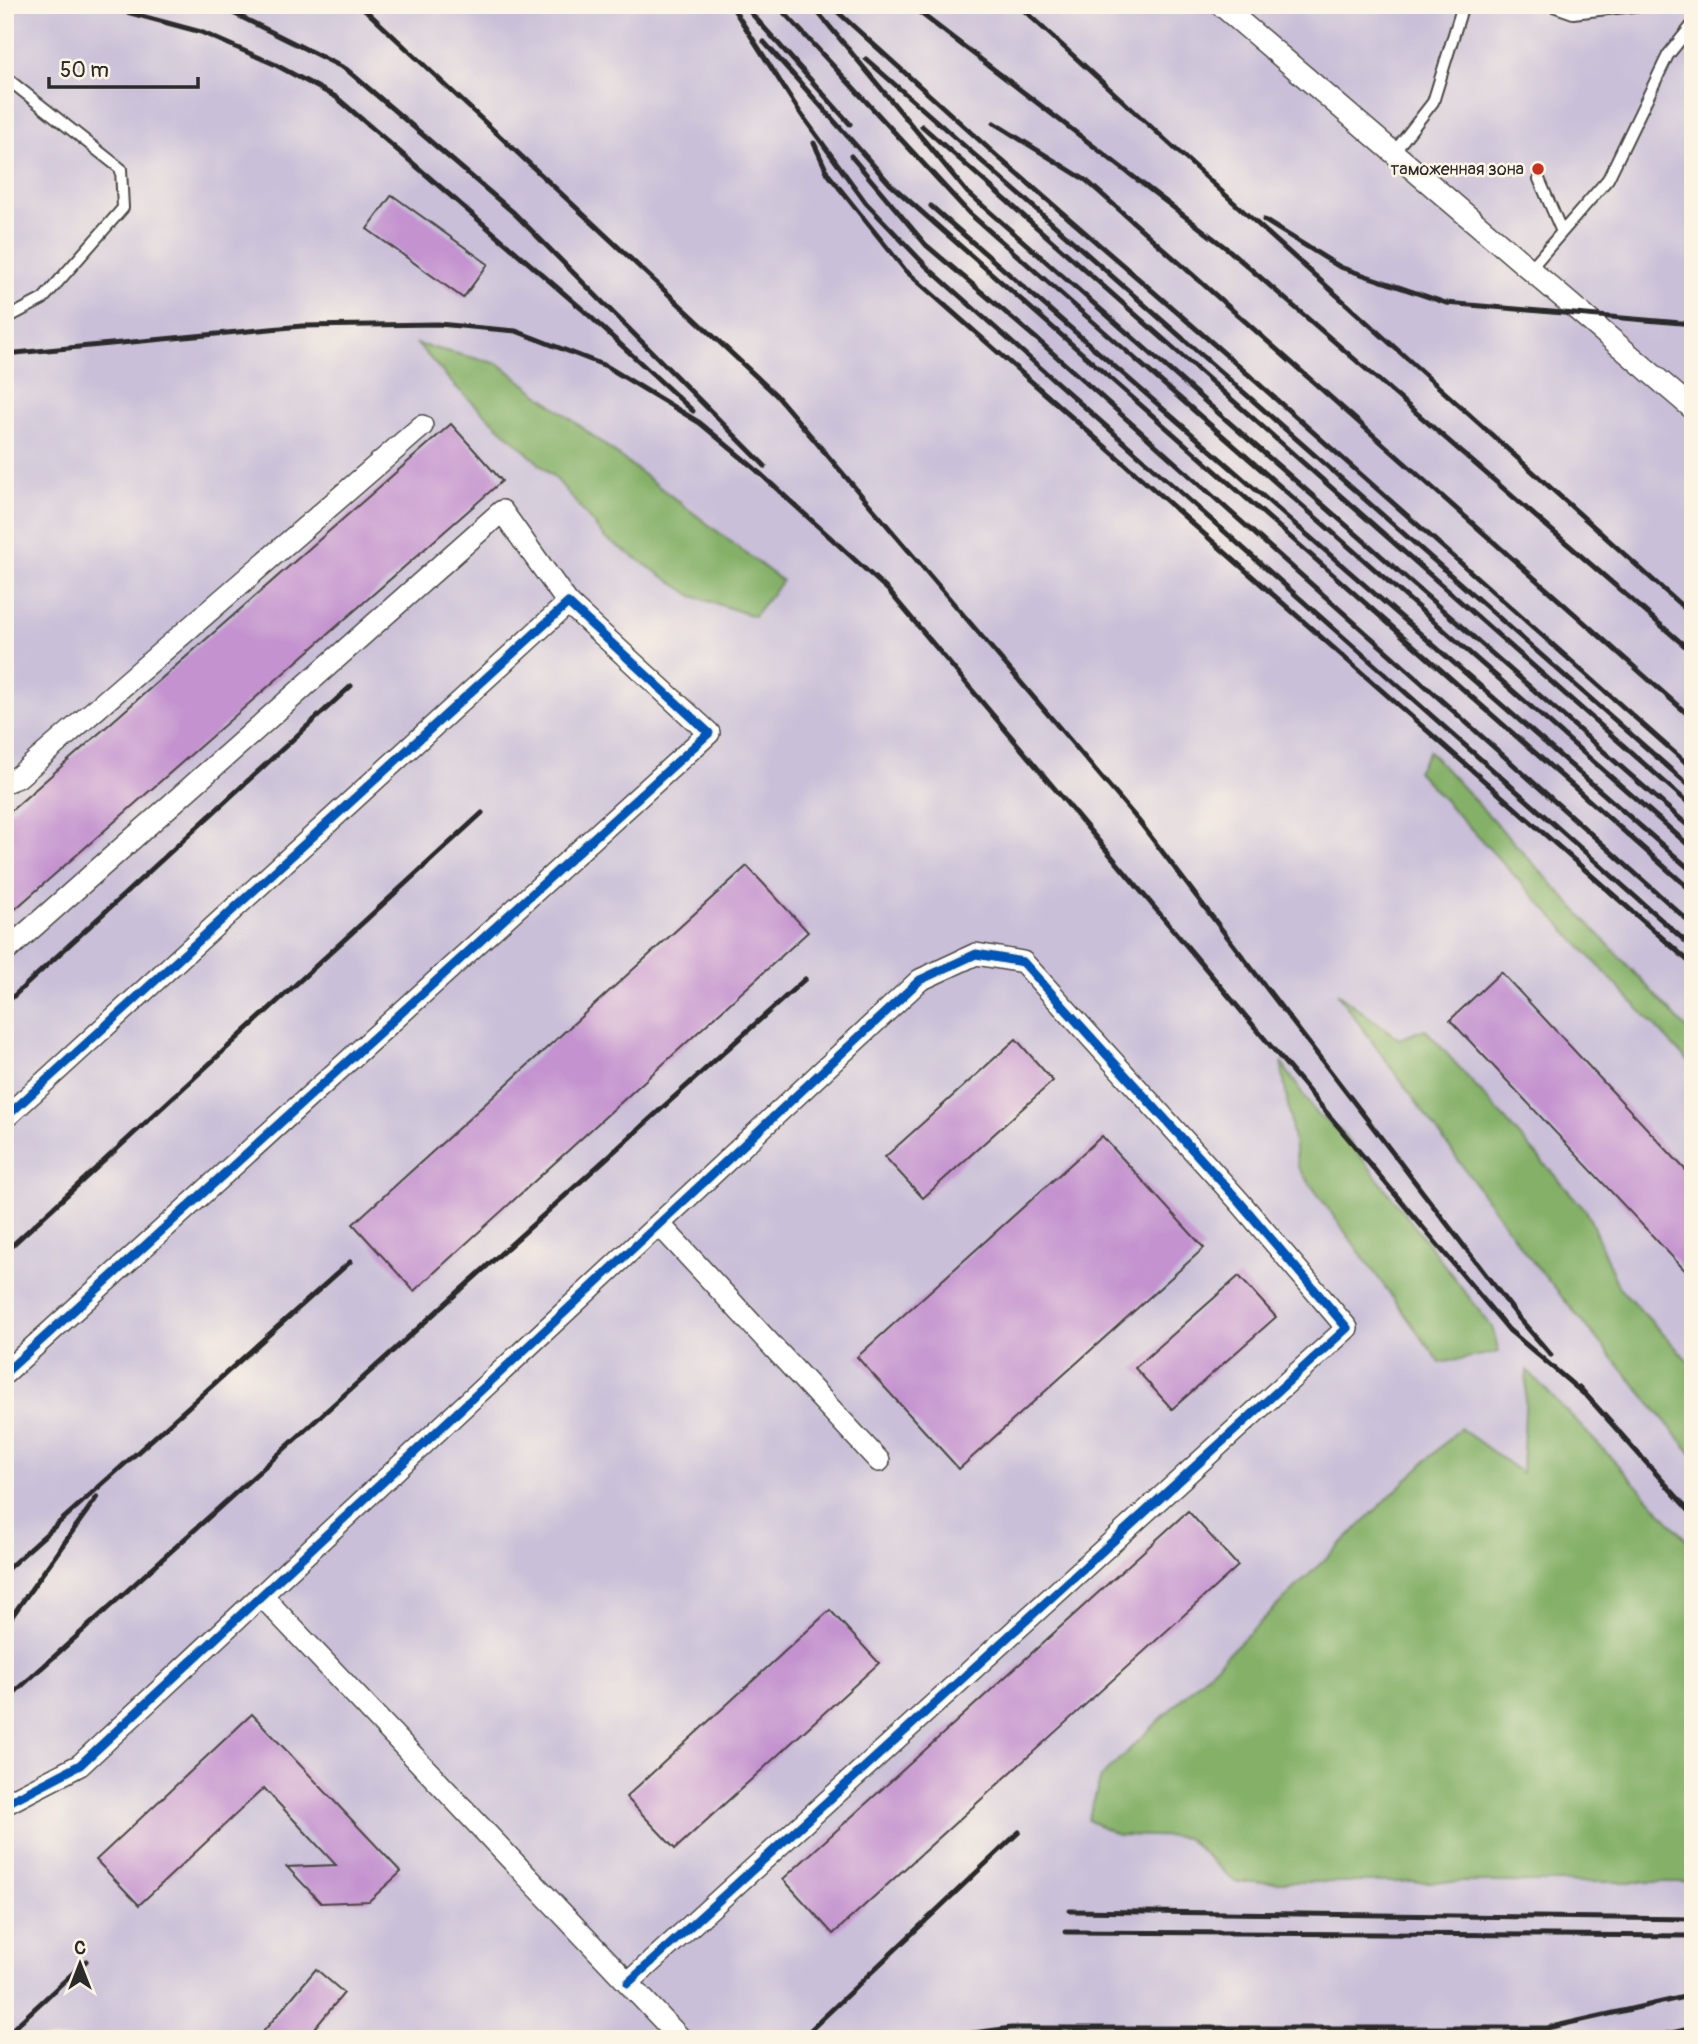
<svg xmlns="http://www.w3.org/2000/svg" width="1698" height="2044" font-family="Pangolin,sans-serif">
  <rect width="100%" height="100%" fill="#fcf5e5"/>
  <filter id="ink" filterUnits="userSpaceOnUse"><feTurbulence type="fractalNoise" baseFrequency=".0143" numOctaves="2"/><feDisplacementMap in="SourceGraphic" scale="14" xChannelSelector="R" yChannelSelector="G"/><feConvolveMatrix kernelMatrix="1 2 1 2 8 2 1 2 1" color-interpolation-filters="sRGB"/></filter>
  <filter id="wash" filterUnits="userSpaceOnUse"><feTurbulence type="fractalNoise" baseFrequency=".00686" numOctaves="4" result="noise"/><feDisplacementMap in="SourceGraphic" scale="28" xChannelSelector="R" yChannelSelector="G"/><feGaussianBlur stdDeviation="1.57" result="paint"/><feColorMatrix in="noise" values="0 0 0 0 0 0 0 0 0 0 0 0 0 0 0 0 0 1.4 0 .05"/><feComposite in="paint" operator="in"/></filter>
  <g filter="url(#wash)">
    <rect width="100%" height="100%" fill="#f5e5cb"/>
    <path fill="#c9bfd8" d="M5,5H1693V2039H5Z"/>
    <path fill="#84b068" stroke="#586e4a" stroke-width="2" d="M417,344L499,364L782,581L754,616L693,596L605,538L559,482L456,387Z
      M1429,751L1693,1036V1067L1417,771Z
      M1337,993L1399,1039L1425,1029L1587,1212L1618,1286L1693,1366V1455L1527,1255Z
      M1281,1062L1317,1115L1341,1131L1492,1327L1499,1352L1440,1363L1298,1167Z
      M1527,1370L1617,1464L1693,1547V1882H1235L1186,1837L1118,1835L1088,1820L1101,1777L1460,1428L1522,1473Z"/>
    <g id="blocks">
      <path fill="#c392cf" d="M392,195L488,264L463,298L367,229Z
        M451,424L502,481L5,918V816Z
        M747,866L808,932L414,1291L353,1224Z
        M1501,972L1693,1178V1279L1450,1020Z
        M1016,1039L1053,1081L923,1198L885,1157Z
        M1102,1136L1204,1248L959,1469L857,1357Z
        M1239,1276L1276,1317L1172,1409L1135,1368Z
        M1188,1511L1238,1566L833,1934L783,1879Z
        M830,1610L879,1663L675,1849L626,1797Z
        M252,1714L401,1872L369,1901L321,1903L287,1867L336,1865L264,1788L139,1905L96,1860Z
        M316,1969L344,1993L306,2039H257Z"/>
    </g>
  </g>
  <g filter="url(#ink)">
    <use href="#blocks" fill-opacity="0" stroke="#494743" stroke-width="2"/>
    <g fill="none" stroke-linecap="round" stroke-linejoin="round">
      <defs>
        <path id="service" d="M1550,5L1573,13L1642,5
          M5,77L121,169L123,208L43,299L5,319
          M1394,152L1433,102L1463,5
          M1539,179L1562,232
          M1530,269L1608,179L1668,55L1693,24"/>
        <path id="minor" d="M1221,5L1693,409
          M5,782L18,777L422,426
          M5,952L502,511L568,603
          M5,1118L568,603L709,733L5,1373
          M659,1224L879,1461
          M261,1595L681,2039
          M5,1804L80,1765L920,980L976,954L1023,962L1238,1200L1347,1328L628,1983"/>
      </defs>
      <use href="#service" stroke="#494743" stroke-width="14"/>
      <use href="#minor" stroke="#494743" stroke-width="24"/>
      <use href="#service" stroke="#fff" stroke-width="10"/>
      <use href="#minor" stroke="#fff" stroke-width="21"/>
      <path stroke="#2b2b2b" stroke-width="5" d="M42,5L112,8L201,32L274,64L336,97L582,309L693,411
        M217,5L346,69L514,213L765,466
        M360,5L776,395L1138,820L1519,1318L1551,1355
        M731,5L801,114L866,203L927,267L1693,948
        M744,5L850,124
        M777,5L969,213L1693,849
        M830,5L998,157L1216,346L1693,769
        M910,5L1230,251L1693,653
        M1018,5L1231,200L1693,616
        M816,10L967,192L1693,830
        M764,42L890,184L1693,892
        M866,59L1693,789
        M994,123L1087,181L1693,719
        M922,126L1693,807
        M814,143L828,174L906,271L1693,965
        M851,156L926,245L1038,340L1693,925
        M931,206L1693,872
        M1264,220L1340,267L1446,303L1693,324
        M5,354L302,326L438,324L516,331L606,366L700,423L754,468L888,590L1509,1330L1584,1394
        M5,1004L351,686
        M5,1252L482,813
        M1579,1387L1693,1515
        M5,1571L350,1262
        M5,1626L97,1497
        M5,1701L805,979
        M1070,1911L1693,1919
        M1066,1932L1693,1936
        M5,2036L86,1961
        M801,2039L1019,1832
        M927,2039L1011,2028H1547L1693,1995
        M1646,2039L1693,2028"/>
      <defs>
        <path id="cycleway" d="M5,1118L568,603L709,733L5,1373
          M5,1804L80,1765L920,980L976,954L1023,962L1238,1200L1347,1328L628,1983"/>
      </defs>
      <use href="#cycleway" stroke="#fcf5e5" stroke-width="13"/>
      <use href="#cycleway" stroke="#0057b8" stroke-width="9"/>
    </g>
  </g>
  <circle fill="#c8321e" stroke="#fcf5e5" stroke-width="2.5" cx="1538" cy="169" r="7"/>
  <g text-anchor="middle" stroke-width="5" stroke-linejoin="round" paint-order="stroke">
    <g font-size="18" fill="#2b2b2b" stroke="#fcf5e5" text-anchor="end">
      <text x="1524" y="175">таможенная зона</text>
    </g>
  </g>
  <rect width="1698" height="2044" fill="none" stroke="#fcf5e5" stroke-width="28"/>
  <g transform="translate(80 1964)" stroke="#fcf5e5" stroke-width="5" paint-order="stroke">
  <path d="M0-5L12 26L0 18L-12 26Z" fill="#2b2b2b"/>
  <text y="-10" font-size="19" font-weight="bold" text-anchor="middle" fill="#2b2b2b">С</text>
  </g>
  <path d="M49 77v10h149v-10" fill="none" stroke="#2b2b2b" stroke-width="3.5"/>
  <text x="60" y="77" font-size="21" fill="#2b2b2b" stroke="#fcf5e5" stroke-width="5" paint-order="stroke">50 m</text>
</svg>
